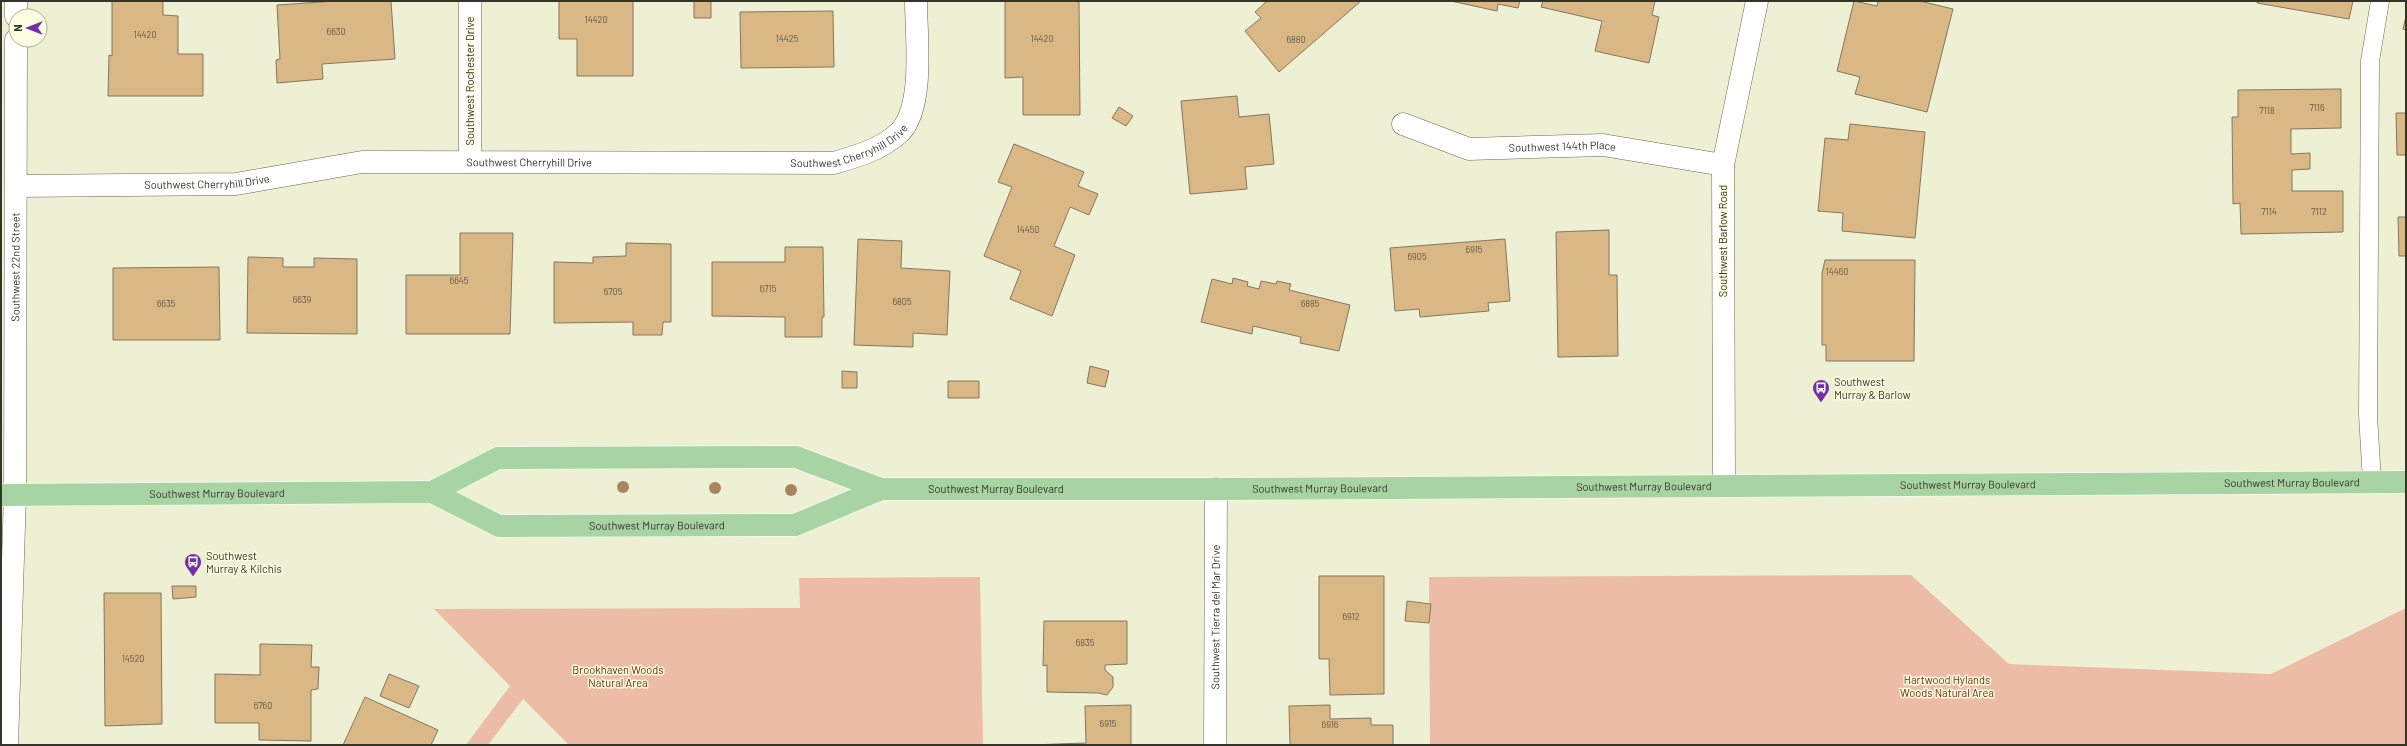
<svg xmlns="http://www.w3.org/2000/svg" width="2407" height="746" font-family="Barlow,sans-serif">
  <rect width="100%" height="100%" fill="#eef0d4"/>
  <path fill="#edbca7" d="M1911,575L2009,664L2271,674L2406,608V745H1430L1429,577Z
    M980,577L983,745H569L523,699L488,745H466L510,686L434,609L800,608L799,578Z"/>
  <path fill="#dab886" stroke="#857661" d="M112,1H163V15L178,16V54H203V96H108L109,55L112,56Z
    M336,1H391L395,59L322,64L323,79L277,83L276,60L280,59L277,5Z
    M559,1H633V76H577V39H559Z
    M694,1H711V18H694Z
    M1005,1H1079L1080,115H1023V77L1005,78Z
    M1267,1H1361L1279,72L1245,31L1261,18L1255,12Z
    M1451,1H1520L1518,8L1498,4L1497,11Z
    M1543,1H1655L1652,15L1659,17L1649,63L1595,51L1602,21L1541,7Z
    M1854,1L1877,6L1878,1H1920L1953,9L1927,112L1855,94L1860,77L1837,71Z
    M2257,1H2353L2349,19L2257,3Z
    M833,11L834,67L741,68L740,12Z
    M2406,16V30L2403,29Z
    M2341,89V128L2291,129V154L2310,153V169L2292,170V191H2343V232L2241,234L2240,203L2233,204L2232,117H2238V90Z
    M1237,96L1239,117L1269,114L1274,164L1245,167L1247,189L1190,194L1181,101Z
    M1119,107L1133,116L1126,126L1112,118Z
    M2396,113H2406V155H2397Z
    M1850,124L1925,132L1915,238L1842,231L1843,213L1818,211L1825,138L1848,140Z
    M1014,144L1084,172L1078,186L1098,194L1089,215L1070,207L1054,246L1075,255L1052,316L1010,299L1021,271L984,256L1012,187L998,182Z
    M2398,217H2406V256H2399Z
    M1609,230V275H1617L1618,356L1558,357L1556,232Z
    M460,233H513L510,334H406V275H460Z
    M858,239L902,241L901,268L950,271L947,335L913,333V347L854,345Z
    M1505,239L1510,301L1488,303L1489,311L1420,317L1419,309L1395,311L1390,248Z
    M626,243L671,244V322H663L662,335H633V322L554,323V262L593,263V257L626,256Z
    M785,247H823L824,317H822V337H785V317L712,316V262H785Z
    M248,257L283,258V267H314V258L357,259V334L247,333Z
    M1825,260H1915L1914,361H1826V345H1822V273Z
    M219,267L220,340H113V268Z
    M1233,278L1248,282L1247,286L1259,289L1261,281L1276,284L1277,281L1291,284L1289,290L1350,305L1339,351L1300,343L1301,337L1253,326L1252,334L1201,322L1212,279L1232,284Z
    M1090,366L1109,371L1105,387L1087,383Z
    M842,371L857,372V388H842Z
    M948,381H979V398H948Z
    M1319,576H1384V694L1330,695L1329,659H1319Z
    M172,586H196V597L173,599Z
    M104,593H161L162,724L105,726Z
    M1407,601L1431,604L1429,623L1405,621Z
    M1044,621H1127V664L1105,665V670L1113,677V687L1107,695L1098,693L1047,692V665L1043,666Z
    M260,644L312,645L311,667H319L318,689L311,690V741L259,740V723H215V674L260,675Z
    M389,674L419,686L409,708L380,696Z
    M365,697L438,730L431,745H343Z
    M1131,705V745H1029L1086,743L1085,706Z
    M1330,705V719L1371,718V725H1393V745H1290L1289,706Z"/>
  <g fill="none" stroke-linecap="round" stroke-linejoin="round">
    <defs>
      <path id="service" d="M2372,482L2368,415L2370,61L2380,1"/>
      <g id="minor">
        <path d="M16,1V16"/>
        <path d="M470,1V161"/>
        <path id="s1" d="M1403,124L1469,149L1603,145L1723,165"/>
        <path id="s2" d="M17,186L236,184L362,162L834,163C858,156 882,149 900,132C925,106 916,35 916,1"/>
        <path d="M1724,485L1723,165L1757,1"/>
        <path id="s3" d="M7,745L15,495L16,40"/>
        <path id="s4" d="M1215,745L1216,489"/>
      </g>
      <g id="primary">
        <path id="s5" d="M432,492L498,458L796,457L881,489H1216L2406,482"/>
        <path id="s6" d="M1,495L432,492L499,526L795,525L881,489"/>
      </g>
    </defs>
    <use href="#service" stroke="#676951" stroke-width="19"/>
    <use href="#minor" stroke="#676951" stroke-width="23"/>
    <use href="#primary" stroke="#fff" stroke-width="23"/>
    <use href="#service" stroke="#fff" stroke-width="18"/>
    <use href="#minor" stroke="#fff" stroke-width="22"/>
    <use href="#primary" stroke="#a8d4a4" stroke-width="22"/>
  </g>
  <g fill="#a88461">
    <circle cx="623" cy="487" r="6"/>
    <circle cx="715" cy="488" r="6"/>
    <circle cx="791" cy="490" r="6"/>
  </g>
  <defs>
    <symbol id="bus-pin" viewBox="-11 -11 22 30"><path d="M0 17L-7.5 6A9.5 9.5 0 1 1 7.5 6Z" fill="#732fa3" stroke="#fbfde1"/><path d="M-5-6H5V4H4V6H2V4H-2V6H-4V4H-5ZM-3.5-4V0h7V-4ZM-3.5 1.2v1.5H-2V1.2ZM2 1.2v1.5H3.5V1.2Z" fill="#fff"/></symbol>
  </defs>
  <g fill-rule="evenodd">
    <use href="#bus-pin" x="1811" y="378" width="20" height="27"/>
    <use href="#bus-pin" x="183" y="552" width="20" height="27"/>
  </g>
  <g text-anchor="middle" stroke-width="3" stroke-linejoin="round" paint-order="stroke">
    <g font-size="9" fill="#5e5641">
      <text x="596" y="23">14420</text>
      <text x="336" y="35">6630</text>
      <text x="145" y="38">14420</text>
      <text x="787" y="42">14425</text>
      <text x="1042" y="42">14420</text>
      <text x="1296" y="43">6880</text>
      <text x="2317" y="111">7116</text>
      <text x="2267" y="114">7118</text>
      <text x="2269" y="215">7114</text>
      <text x="2319" y="215">7112</text>
      <text x="1028" y="233">14450</text>
      <text x="1474" y="253">6915</text>
      <text x="1417" y="260">6905</text>
      <text x="1837" y="275">14460</text>
      <text x="459" y="284">6645</text>
      <text x="768" y="292">6715</text>
      <text x="613" y="295">6705</text>
      <text x="302" y="303">6639</text>
      <text x="902" y="305">6805</text>
      <text x="166" y="307">6635</text>
      <text x="1310" y="307">6885</text>
      <text x="1351" y="620">6912</text>
      <text x="1085" y="646">6835</text>
      <text x="133" y="662">14520</text>
      <text x="263" y="709">6760</text>
      <text x="1108" y="727">6915</text>
      <text x="1330" y="728">6916</text>
    </g>
    <g font-size="11" fill="#34352a" stroke="#fbfde1">
      <text transform="translate(470 81) rotate(-90)" y="4">Southwest Rochester Drive</text>
      <text dy="4" stroke="none"><textPath href="#s2" startOffset="838">Southwest Cherryhill Drive</textPath></text>
      <text dy="4" stroke="none"><textPath href="#s1" startOffset="164">Southwest 144th Place</textPath></text>
      <text dy="4" stroke="none"><textPath href="#s2" startOffset="514">Southwest Cherryhill Drive</textPath></text>
      <text dy="4" stroke="none"><textPath href="#s2" startOffset="190">Southwest Cherryhill Drive</textPath></text>
      <text transform="translate(1723 241) rotate(-90)" y="4">Southwest Barlow Road</text>
      <text dy="4" stroke="none"><textPath href="#s3" startOffset="478">Southwest 22nd Street</textPath></text>
      <text dy="4" stroke="none"><textPath href="#s5" startOffset="1874">Southwest Murray Boulevard</textPath></text>
      <text dy="4" stroke="none"><textPath href="#s5" startOffset="1550">Southwest Murray Boulevard</textPath></text>
      <text dy="4" stroke="none"><textPath href="#s5" startOffset="1226">Southwest Murray Boulevard</textPath></text>
      <text dy="4" stroke="none"><textPath href="#s5" startOffset="902">Southwest Murray Boulevard</textPath></text>
      <text dy="4" stroke="none"><textPath href="#s5" startOffset="578">Southwest Murray Boulevard</textPath></text>
      <text dy="4" stroke="none"><textPath href="#s6" startOffset="216">Southwest Murray Boulevard</textPath></text>
      <text dy="4" stroke="none"><textPath href="#s6" startOffset="664">Southwest Murray Boulevard</textPath></text>
      <text dy="4" stroke="none"><textPath href="#s4" startOffset="128">Southwest Tierra del Mar Drive</textPath></text>
    </g>
    <g font-size="11" fill="#34352a" stroke="#fbfde1" text-anchor="start">
      <text x="1834" y="386">Southwest<tspan x="1834" dy="13">Murray &amp; Barlow</tspan></text>
      <text x="206" y="560">Southwest<tspan x="206" dy="13">Murray &amp; Kilchis</tspan></text>
    </g>
    <g font-size="11" fill="#6e2b03" stroke="#fbfde1">
      <text x="618" y="674">Brookhaven Woods<tspan x="618" dy="13">Natural Area</tspan></text>
      <text x="1947" y="684">Hartwood Hylands<tspan x="1947" dy="13">Woods Natural Area</tspan></text>
    </g>
  </g>
  <rect width="2407" height="746" fill="none" stroke="#34352a" stroke-width="4"/>
  <g transform="translate(28 28) rotate(270)"><circle r="19" fill="#fbfde1" stroke="#abad98"/>
  <path d="M0-3L7 15L0 10L-7 15Z" fill="#732fa3"/>
  <text y="-6" font-size="11" font-weight="bold" text-anchor="middle" fill="#34352a">N</text>
  </g>
</svg>
